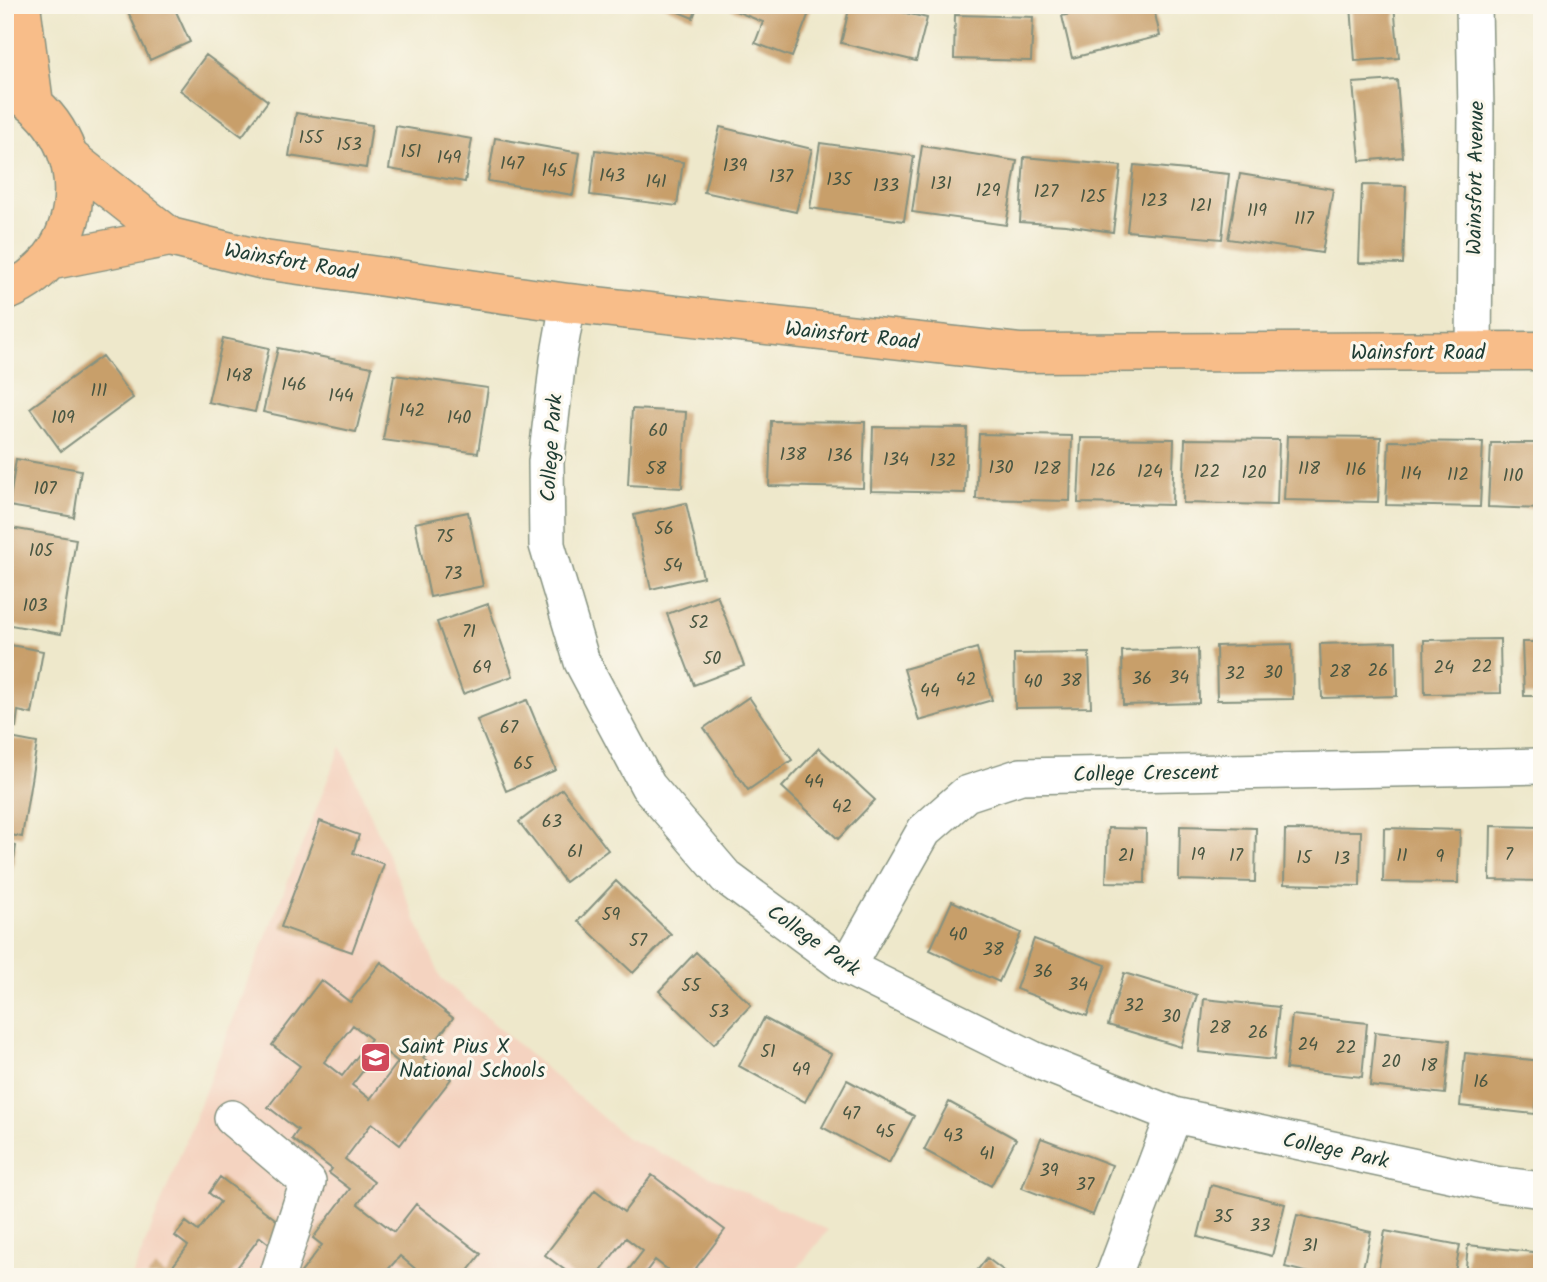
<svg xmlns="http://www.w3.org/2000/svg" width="1547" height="1282" font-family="Kalam,sans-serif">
  <rect width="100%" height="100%" fill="#fbf7ec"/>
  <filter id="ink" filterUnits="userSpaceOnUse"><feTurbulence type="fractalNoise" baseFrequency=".0143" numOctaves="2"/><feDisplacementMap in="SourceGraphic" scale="14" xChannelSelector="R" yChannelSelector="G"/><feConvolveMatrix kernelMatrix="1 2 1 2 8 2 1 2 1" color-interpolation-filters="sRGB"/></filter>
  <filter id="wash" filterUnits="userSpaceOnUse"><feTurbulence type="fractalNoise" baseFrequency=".00686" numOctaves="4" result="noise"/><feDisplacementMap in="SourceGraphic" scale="28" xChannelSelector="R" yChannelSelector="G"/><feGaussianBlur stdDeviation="1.57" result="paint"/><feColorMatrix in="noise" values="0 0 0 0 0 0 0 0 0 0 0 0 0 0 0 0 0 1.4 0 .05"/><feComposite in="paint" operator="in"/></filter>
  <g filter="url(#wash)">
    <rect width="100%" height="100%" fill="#eee8cb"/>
    <path fill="#f4d3c0" d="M341,746L441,978L625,1137L828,1230L791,1277H132Z"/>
    <g id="blocks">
      <path fill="#c89f6b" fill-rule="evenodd" d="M125,5H173L190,42L150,60Z
        M661,5H698L693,18Z
        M728,5H812L792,57L755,43L763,22L728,8Z
        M850,5H872L927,18L916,61L841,43Z
        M1104,5H1153L1160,36L1072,58L1062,16Z
        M1351,5H1394L1399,58L1355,61Z
        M955,15L1033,17L1031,61L954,59Z
        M206,55L268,101L242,136L180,90Z
        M1397,80L1403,157L1360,161L1353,83Z
        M296,113L372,125L366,168L289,156Z
        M396,126L472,139L465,182L389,169Z
        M720,127L812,149L796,212L704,192Z
        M495,138L580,153L573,195L488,181Z
        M820,143L914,156L904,221L810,208Z
        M922,146L1017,161L1006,225L912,212Z
        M595,150L683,162L677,206L590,195Z
        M1024,157L1121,166L1113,232L1066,225L1020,222Z
        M1134,165L1229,174L1222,239L1127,231Z
        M1240,174L1333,189L1322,253L1228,239Z
        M1362,185L1406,186L1403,264L1359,263Z
        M223,338L269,348L255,412L208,402Z
        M278,348L372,367L356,432L263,412Z
        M102,356L133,398L61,451L30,408Z
        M394,375L488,388L478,453L383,440Z
        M632,409L686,412L682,488L628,485Z
        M771,421L865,422L863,488L769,486Z
        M873,427L967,428L965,493L871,491Z
        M979,434L1072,436L1070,501L976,499Z
        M1287,436L1381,437L1378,502L1284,500Z
        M1081,438L1174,439L1172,505L1078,503Z
        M1185,439L1279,440L1277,505L1183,503Z
        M1389,441L1483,442L1480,507L1386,505Z
        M1491,443H1542V509L1488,507Z
        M16,459L81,470L74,517L9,506Z
        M686,503L703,577L651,589L634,515Z
        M468,512L483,586L430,597L415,523Z
        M11,528L76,539L61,634L5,624V561Z
        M717,595L744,666L694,685L667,614Z
        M488,604L513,676L463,694L437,622Z
        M1500,639L1501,693L1425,694L1424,640Z
        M1396,642L1397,696L1322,698L1320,644Z
        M1522,642H1542V696H1524Z
        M5,644L43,651L32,714L18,711L16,727L5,725Z
        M1292,644L1293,699L1217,700L1216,646Z
        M977,648L992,700L919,721L904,669Z
        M1198,649L1199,703L1123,705L1122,651Z
        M1089,653L1091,707L1015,708L1014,654Z
        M749,697L792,760L748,790L704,728Z
        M527,700L556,770L506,791L477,720Z
        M5,737L37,743L22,837L5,834Z
        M819,748L875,800L838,839L782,787Z
        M562,789L608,850L565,882L519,822Z
        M320,821L359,835L353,853L384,864L352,952L281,927Z
        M1180,826L1256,828L1255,882L1179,880Z
        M1491,826L1542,827V881L1490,880Z
        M1108,828L1146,829L1145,883L1106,882Z
        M1384,828L1460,830L1458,883L1383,882Z
        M1285,830L1361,831L1360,886L1284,884Z
        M5,844L16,846L7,905H5Z
        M616,881L671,934L633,973L578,921Z
        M952,901L1021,933L999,982L930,950Z
        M1034,939L1106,965L1087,1016L1016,989Z
        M696,952L751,1005L714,1044L659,991Z
        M381,962L453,1018L423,1058L451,1079L400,1145L372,1123L345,1159L374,1182L358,1204L394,1232L416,1204L481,1254L463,1277H425L400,1256L385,1273L389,1277H303L300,1274L322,1245L313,1238L350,1189L329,1173L332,1169L292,1139L298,1130L268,1107L300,1066L272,1045L321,980L350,1002ZM353,1025L371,1039L342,1076L324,1062ZM381,1048L398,1062L370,1099L352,1085Z
        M1124,973L1197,995L1181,1047L1108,1025Z
        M1204,999L1279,1007L1274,1060L1199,1052Z
        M1292,1015L1367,1023L1362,1077L1286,1069Z
        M764,1018L831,1054L805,1102L739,1066Z
        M1375,1032L1450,1040L1445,1094L1370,1086Z
        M1465,1053L1541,1061L1535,1114L1460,1106Z
        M847,1080L914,1116L889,1163L822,1127Z
        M949,1102L1016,1139L991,1186L924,1150Z
        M1041,1138L1112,1165L1093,1215L1022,1188Z
        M652,1175L725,1230L696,1268L707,1277H669L672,1273L655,1260L642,1277H623L643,1251L626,1238L599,1273L604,1277H574L545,1255L595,1190L624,1212Z
        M220,1177L287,1228L273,1247L260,1237L230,1277H147L155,1267L166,1275L188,1246L175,1236L186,1222L198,1231L220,1202L209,1193Z
        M1211,1185L1285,1204L1272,1256L1198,1237Z
        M1297,1215L1371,1232L1361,1277H1326L1285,1267Z
        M1385,1231L1460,1245L1454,1277H1377Z
        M1468,1245L1542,1253L1541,1277H1465Z
        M987,1258L1012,1277H972Z"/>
    </g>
  </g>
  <g filter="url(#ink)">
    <use href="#blocks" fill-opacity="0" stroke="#869280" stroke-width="2"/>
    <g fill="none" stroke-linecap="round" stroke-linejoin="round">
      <defs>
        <path id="minor" d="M568,303L558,359L546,462L547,545L582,662L648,786L726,877L847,967L1033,1059L1174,1115L1496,1184L1542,1190
          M1474,351L1476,112L1474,5
          M847,967L924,831L966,794L1021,776L1542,766
          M232,1118L308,1182L277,1277
          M1113,1277L1174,1115"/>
        <path id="major" d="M21,5L34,104
          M5,87C95,125 97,256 5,292
          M70,158L170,237L264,260L568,303L1019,353L1542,351
          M48,261L170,237"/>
      </defs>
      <use href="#minor" stroke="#869280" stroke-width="38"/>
      <use href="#major" stroke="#869280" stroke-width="41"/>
      <use href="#minor" stroke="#fff" stroke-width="35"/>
      <use href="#major" stroke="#f8bd89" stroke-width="38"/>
    </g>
  </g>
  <defs>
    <symbol id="school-square" viewBox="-11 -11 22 22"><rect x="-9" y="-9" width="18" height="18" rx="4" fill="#d1495b" stroke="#fbf7ec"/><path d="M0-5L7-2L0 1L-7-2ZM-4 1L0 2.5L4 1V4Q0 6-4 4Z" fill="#fff"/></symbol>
  </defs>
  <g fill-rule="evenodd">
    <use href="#school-square" x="358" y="1040" width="35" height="35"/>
  </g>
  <g text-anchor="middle" stroke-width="6" stroke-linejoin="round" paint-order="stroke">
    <g font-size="18" fill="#495642">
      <text x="311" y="143">155</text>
      <text x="349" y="150">153</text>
      <text x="411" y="157">151</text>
      <text x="449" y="163">149</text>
      <text x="512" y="169">147</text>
      <text x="735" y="171">139</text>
      <text x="554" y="176">145</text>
      <text x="612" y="181">143</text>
      <text x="781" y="182">137</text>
      <text x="839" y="185">135</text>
      <text x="656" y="187">141</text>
      <text x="941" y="189">131</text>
      <text x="886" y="191">133</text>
      <text x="988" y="196">129</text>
      <text x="1046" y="197">127</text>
      <text x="1093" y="202">125</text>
      <text x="1154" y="206">123</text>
      <text x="1201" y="211">121</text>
      <text x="1257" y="216">119</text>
      <text x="1304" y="224">117</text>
      <text x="239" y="381">148</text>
      <text x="294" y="390">146</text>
      <text x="99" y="396">111</text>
      <text x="341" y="401">144</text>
      <text x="412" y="416">142</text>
      <text x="63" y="423">109</text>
      <text x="459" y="423">140</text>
      <text x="658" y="436">60</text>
      <text x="793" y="460">138</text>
      <text x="840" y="461">136</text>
      <text x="896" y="465">134</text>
      <text x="943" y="466">132</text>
      <text x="1001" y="473">130</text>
      <text x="656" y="474">58</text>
      <text x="1047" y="474">128</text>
      <text x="1309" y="474">118</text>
      <text x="1356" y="475">116</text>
      <text x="1103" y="476">126</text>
      <text x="1150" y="477">124</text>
      <text x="1207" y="477">122</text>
      <text x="1254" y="478">120</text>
      <text x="1411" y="479">114</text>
      <text x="1458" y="480">112</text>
      <text x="1513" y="481">110</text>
      <text x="45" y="494">107</text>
      <text x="664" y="534">56</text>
      <text x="445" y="542">75</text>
      <text x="41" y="556">105</text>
      <text x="673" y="571">54</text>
      <text x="453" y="579">73</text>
      <text x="35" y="611">103</text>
      <text x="699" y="628">52</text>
      <text x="469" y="637">71</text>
      <text x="712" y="664">50</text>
      <text x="1482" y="672">22</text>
      <text x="482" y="673">69</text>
      <text x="1444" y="673">24</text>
      <text x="1378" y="676">26</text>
      <text x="1340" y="677">28</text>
      <text x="1273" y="678">30</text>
      <text x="1235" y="679">32</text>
      <text x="1179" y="683">34</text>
      <text x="1142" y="684">36</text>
      <text x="966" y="685">42</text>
      <text x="1071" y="686">38</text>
      <text x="1033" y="687">40</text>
      <text x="930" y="696">44</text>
      <text x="509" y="733">67</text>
      <text x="523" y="769">65</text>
      <text x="814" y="787">44</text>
      <text x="842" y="812">42</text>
      <text x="552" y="827">63</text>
      <text x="575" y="857">61</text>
      <text x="1198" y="860">19</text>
      <text x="1509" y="860">7</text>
      <text x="1126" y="861">21</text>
      <text x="1236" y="861">17</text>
      <text x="1402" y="861">11</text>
      <text x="1440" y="862">9</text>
      <text x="1304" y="863">15</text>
      <text x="1342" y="864">13</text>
      <text x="611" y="920">59</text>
      <text x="958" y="940">40</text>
      <text x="638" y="946">57</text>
      <text x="993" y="955">38</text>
      <text x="1043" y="977">36</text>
      <text x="1078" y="990">34</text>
      <text x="691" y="991">55</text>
      <text x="1134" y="1011">32</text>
      <text x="719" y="1017">53</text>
      <text x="1171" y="1022">30</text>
      <text x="1220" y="1033">28</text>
      <text x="1258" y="1038">26</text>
      <text x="1308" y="1050">24</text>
      <text x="1346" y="1053">22</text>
      <text x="768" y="1057">51</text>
      <text x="1391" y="1067">20</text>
      <text x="1429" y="1071">18</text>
      <text x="801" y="1075">49</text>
      <text x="1481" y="1087">16</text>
      <text x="851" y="1119">47</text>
      <text x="885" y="1137">45</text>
      <text x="953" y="1141">43</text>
      <text x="987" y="1159">41</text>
      <text x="1049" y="1176">39</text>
      <text x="1085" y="1190">37</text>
      <text x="1223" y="1222">35</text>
      <text x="1260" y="1231">33</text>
      <text x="1310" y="1251">31</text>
    </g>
    <g font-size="21" fill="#1f3d34" stroke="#fbf7ec">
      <text transform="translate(1475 178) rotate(-89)" y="7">Wainsfort Avenue</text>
      <text transform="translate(291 261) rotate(10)" y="7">Wainsfort Road</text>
      <text transform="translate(852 335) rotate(6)" y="7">Wainsfort Road</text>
      <text x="1418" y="359">Wainsfort Road</text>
      <text transform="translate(551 448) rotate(-86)" y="7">College Park</text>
      <text transform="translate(1146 773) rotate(-1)" y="7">College Crescent</text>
      <text transform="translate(814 940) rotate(35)" y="7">College Park</text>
      <text transform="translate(1336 1150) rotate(12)" y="7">College Park</text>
    </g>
    <g font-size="21" fill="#1f3d34" stroke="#fbf7ec" text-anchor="start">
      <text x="399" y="1053">Saint Pius X<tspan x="399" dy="24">National Schools</tspan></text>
    </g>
  </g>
  <rect width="1547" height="1282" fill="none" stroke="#fbf7ec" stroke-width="28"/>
</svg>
